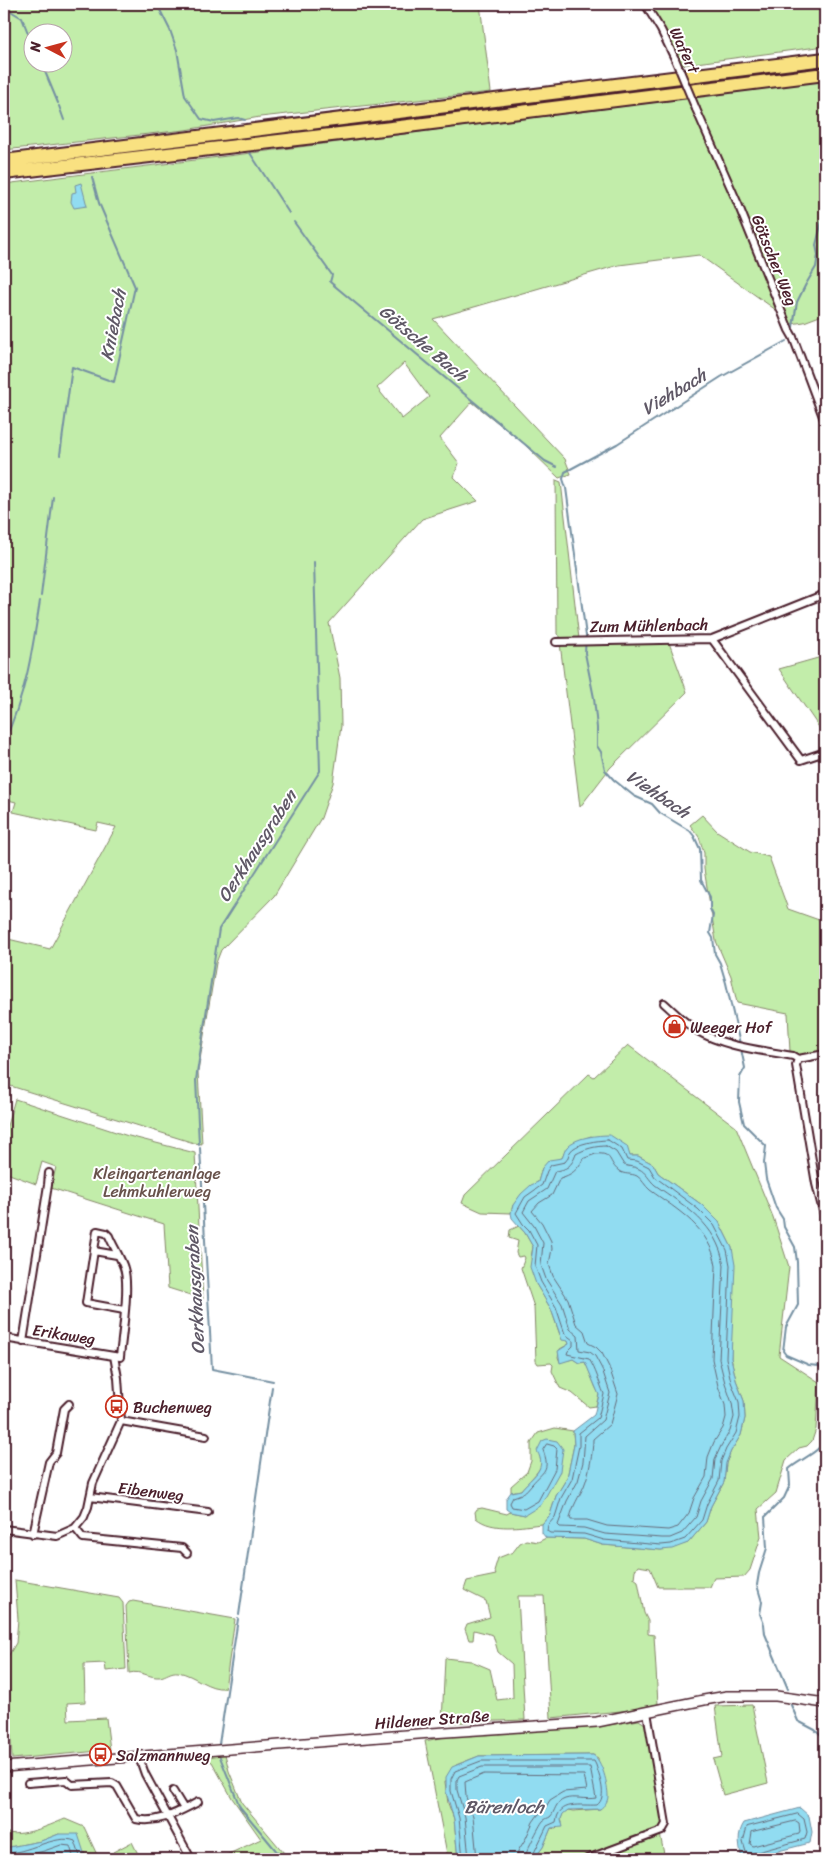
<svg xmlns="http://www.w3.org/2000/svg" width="829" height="1863" font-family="Sriracha,sans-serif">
  <rect width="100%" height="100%" fill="#fff"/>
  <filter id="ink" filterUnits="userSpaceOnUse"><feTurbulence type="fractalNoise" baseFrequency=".02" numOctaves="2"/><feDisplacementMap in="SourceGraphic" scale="10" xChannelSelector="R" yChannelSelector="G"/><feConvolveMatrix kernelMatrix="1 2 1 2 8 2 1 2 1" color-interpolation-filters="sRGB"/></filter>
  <g filter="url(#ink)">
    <path fill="#c2edaa" stroke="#86866a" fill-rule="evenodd" d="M4,4H480L491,92L260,117L185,130L4,150ZM32,32H62V62H32Z
      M648,4H825V46L681,65L678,62Z
      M825,81V314L804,322L791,324L735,191H730L776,310L699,255L619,265L433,319L565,459L571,474L559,478L523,443L472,402L440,438L459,463L454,477L478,501L422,519L329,623L340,678L341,726L333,783L321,818L274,896L221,950L216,963L198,1072L202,1144L194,1143L4,1084V938L50,949L116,827L98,823L96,830L13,812L16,802L4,799V184ZM404,363L429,397L402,419L377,388Z
      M556,480L561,482L579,639H563L557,634Z
      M668,640L687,692L610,768L580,807L560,643Z
      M825,656V736L779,669Z
      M702,815L717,831L750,852L769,857L788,909L819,920L825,924V1052L800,1055L790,1052L788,1013L737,1003L731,976L716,941L704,869V853L699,837L690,825Z
      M628,1045L736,1127L773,1217L789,1267L779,1356L819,1382L816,1429L812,1441L807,1446L799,1448L786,1460L776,1493L758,1509L761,1537L750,1570L744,1577L714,1578L710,1587H658L650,1568L638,1566L635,1570L634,1578L638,1581L644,1613L648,1621V1634L654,1635L658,1704L630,1710L551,1718L544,1596H518L525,1720L442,1723L445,1658L471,1661L490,1669L497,1700L513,1698L512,1664L498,1652L493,1635L474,1630L473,1640H469L465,1629L467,1624L490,1617L486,1601L464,1590L467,1581L496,1575L494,1571L498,1558L513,1552L520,1543L526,1540L538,1542L546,1538L584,1539L603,1545L661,1550L688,1543L706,1522L711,1506L724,1482L726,1463L731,1451L741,1435L745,1418L744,1401L736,1380L731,1358L732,1248L719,1222L702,1205L658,1173L653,1164L638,1156H630L628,1152L591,1136L575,1142L565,1151L562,1158L542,1168L538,1182L513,1205L511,1213L482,1212L462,1203L465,1195L589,1074L594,1077Z
      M15,1099L125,1135L195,1153L203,1299L168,1288L164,1224L51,1188L56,1167L42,1162L36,1184L4,1172V1128L6,1129Z
      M519,1226L525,1233L533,1247L531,1257L536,1284L551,1309L560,1335L568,1341L569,1344L560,1349L558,1357L560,1362L573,1359L579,1363L585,1362C591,1373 593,1384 599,1394L596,1406L589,1407L572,1393L560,1388L552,1371L553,1365L551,1363L538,1364L536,1361L534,1307L521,1268L525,1258L524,1256L518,1257L516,1253L518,1241L509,1238L510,1230Z
      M555,1428L573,1431L574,1445L567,1478L556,1496L550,1515L542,1524C522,1526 493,1532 476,1518L475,1512L477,1509L482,1508L507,1514L510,1512L525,1515L560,1471L540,1456C540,1459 541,1461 541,1464C541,1471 526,1483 521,1490L511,1492V1486L527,1472L531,1461V1443L538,1433Z
      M15,1580L119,1598L123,1603L126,1669L106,1671L105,1663L84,1664L85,1702L67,1703L68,1720L106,1718L110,1750L12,1759L7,1658L16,1643L18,1619Z
      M133,1601L235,1619L225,1688C208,1690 195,1675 178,1672C171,1671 166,1676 160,1677C149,1678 141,1670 129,1673L126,1606L129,1602Z
      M752,1705L768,1783L723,1795L713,1759L722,1757L715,1706Z
      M639,1720L645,1724L647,1735L663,1821L659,1828L629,1838L630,1847L660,1834L665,1859H534L543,1847L551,1828L556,1829L562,1823L561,1819L563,1813L568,1810L573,1811L600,1809L598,1758L593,1755L479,1756L456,1765L445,1782L448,1803L454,1819L458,1859H448L425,1741L449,1736L596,1727Z
      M225,1754L229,1771L242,1803L289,1859H218L261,1839L232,1798L212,1762L201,1757Z
      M65,1819L84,1827L99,1859H86L84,1852L59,1834L41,1841L4,1848V1832C21,1838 48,1826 65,1819Z
      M132,1842L138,1854L129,1859H116L113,1852Z"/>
    <path fill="#91dcf1" stroke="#7590a2" d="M81,183L87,206L74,208L71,202L72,193L76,192L75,185Z
      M610,1135L627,1146L630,1156H638L653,1164L658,1173L702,1205L719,1222L732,1248L735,1265L731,1358L736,1380L744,1401L745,1418L741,1435L731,1451L726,1463L724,1482L711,1506L706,1522L688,1543L672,1549L661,1550L603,1545L584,1539L546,1538L542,1533V1524L550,1515L556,1496L567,1478L574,1445L573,1431L594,1415L599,1395L585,1362L579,1363L573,1359L560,1363L558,1351L569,1344L568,1341L562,1340L551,1309L536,1284L530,1267L533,1247L525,1233L512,1218L511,1213L513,1205L521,1194L531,1185L538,1182L542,1168L549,1160L562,1158C564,1155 564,1150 567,1147C575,1137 598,1135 610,1135Z
      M547,1439L557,1441L563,1449L560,1471L541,1505L525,1515L510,1512L506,1509V1499L511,1492L521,1490C532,1476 548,1470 537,1451L542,1441Z
      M593,1755C602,1760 608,1785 608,1796C608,1802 604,1806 600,1809L568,1810L563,1814L561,1819L563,1827L551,1828L543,1847L534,1859H458L454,1819L446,1792V1777L452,1767L479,1756Z
      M800,1808L809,1816L812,1832L810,1843L747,1859L741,1855C739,1844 737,1834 744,1823Z
      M59,1834H78L86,1859H4V1848L41,1841Z"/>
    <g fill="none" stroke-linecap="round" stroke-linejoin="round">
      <path stroke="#666b7a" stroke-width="1" d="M608,1140L622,1149L627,1160L637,1161L649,1167L655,1177L698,1209L714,1225L727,1250L730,1265L726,1358L731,1382L739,1402L740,1417L736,1433L726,1449L721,1461L719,1481L707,1504L702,1520L685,1539L671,1544L661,1545L604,1540L584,1534L550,1533L547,1531L548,1525L555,1517L561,1498L572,1479L579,1446V1433L598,1418L604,1394C599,1382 596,1370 589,1359L567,1354L568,1351L573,1346V1340L565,1334L556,1307L541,1282L535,1266L537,1245L529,1230L523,1224L516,1213L525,1197L542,1185L547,1171L551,1165L565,1162C568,1159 568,1156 570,1152C575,1143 599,1140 608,1140Z
        M606,1146L616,1152L624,1165C629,1167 634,1166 639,1169C646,1172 649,1180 655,1185C687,1208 716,1223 724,1265L719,1359L725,1383L732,1403L734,1417L730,1431L721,1446L715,1459L713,1479L701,1501L696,1517L682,1533L670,1538H662L605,1534L584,1528L560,1527L558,1525L567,1501L578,1481L583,1462L585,1436L603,1420L610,1393L602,1369L595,1356L590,1352L579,1350L578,1336L570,1329L562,1304L546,1279L541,1265L543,1243L534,1226L523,1212L529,1201L547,1189L555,1171C566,1170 572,1166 576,1154C585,1149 595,1146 606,1146Z
        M596,1154C613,1152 608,1163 619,1171C624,1175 631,1173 637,1176C642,1179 645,1186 650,1190C679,1211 710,1228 716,1266L712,1359L718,1386L725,1405L726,1417L723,1428L714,1442L708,1457L706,1477L694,1498L689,1513L678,1527L668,1530L607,1526L587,1520H571L570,1518C573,1505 579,1497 584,1486C589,1474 593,1452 593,1439L610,1424L618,1394L609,1367L602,1353L596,1347L588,1343L584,1331L576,1324L568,1299L553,1276L549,1264L552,1249L551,1241L542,1223L532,1211L539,1203L552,1195L560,1178C571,1175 578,1170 583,1159Z
        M547,1444L554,1446L557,1449L555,1469L538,1501L524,1509L512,1507L510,1503L513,1497C525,1493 524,1493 532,1484C543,1471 551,1471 543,1450Z
        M798,1814L804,1819L807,1832L805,1839L750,1854L746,1852L743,1842L747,1827Z
        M796,1821L799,1823L800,1832L799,1834L753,1846L750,1844L752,1832Z
        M4,1853C25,1855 56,1833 75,1841L81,1859
        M10,1859L44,1851L61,1845L70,1846L74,1859
        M463,1859L459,1818L451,1791V1779L455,1771L481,1761H594L596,1765C599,1776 608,1797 597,1805C580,1806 559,1800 556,1822L547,1826L531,1859
        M469,1859L465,1817L457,1790V1780L459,1776L482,1767H590L596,1798C586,1800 574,1796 565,1799C554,1803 556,1811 550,1817C548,1818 545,1819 543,1821C540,1824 524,1856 524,1859
        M477,1859L473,1816L466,1797L465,1782L484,1774L584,1775L587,1790L563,1792L550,1800L544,1810L538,1815L533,1822L526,1838L518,1851L517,1859"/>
      <path stroke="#7590a2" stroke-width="2" d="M157,4L170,30L177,50L185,96L201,119L214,122L238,118L245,120
        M4,7L22,18L32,43
        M41,62L58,103
        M59,106L64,120
        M250,153L289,213
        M294,222L332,275L330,282L545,461L557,467
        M793,327L797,302L806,284L816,267L818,255L816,245L825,209
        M60,455L72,367L114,382L135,287L99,203L92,177
        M41,596L53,497
        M4,742C26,694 32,653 40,601
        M740,1044L726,983L720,963L715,954L713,938L710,933L713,915L710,909V897L701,880L700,849L694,836L690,831L660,813L652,804L634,796L614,780L605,770L601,752L597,746V728L594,698L585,653L586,636L566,488L563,479L565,472L617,444L721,377L786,341
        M741,1049L745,1068L740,1077L739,1102L744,1124L766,1146L764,1163L766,1179L776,1208L783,1219L784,1227L795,1247L797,1262L798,1305L786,1327L783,1351L786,1355L809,1365L819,1366L825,1375
        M199,1144L196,1080L219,929L320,771L314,562
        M200,1148L212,1369L273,1381
        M825,1401V1411
        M239,1615L272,1387
        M788,1689L765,1634L764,1624L760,1614L762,1602L757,1585L759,1573L767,1548L765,1517L784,1498L790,1485L789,1469C801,1458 824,1452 825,1435
        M791,1705L798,1721L815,1730L823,1738L825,1775
        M219,1744L238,1619
        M220,1757L240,1807L283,1859"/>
      <defs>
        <path id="minor" d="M645,4L661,30L675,59
          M696,109L738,204L789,330L793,337L825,422
          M712,639L801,760L825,752
          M556,642L712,639L825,594
          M664,1003C674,1012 685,1023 696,1030C724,1047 761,1050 793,1056L798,1059L796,1065L816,1184L825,1219
          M798,1059L825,1054
          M94,1251L117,1255
          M4,1338L120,1357C122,1336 130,1286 124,1268C121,1258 113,1246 109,1236L106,1233L97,1231L86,1303L124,1310
          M23,1342L48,1185L49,1173
          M121,1421L206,1436
          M90,1497L208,1512
          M75,1528L83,1538L182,1548L187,1553
          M4,1529L57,1536L75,1528L84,1517L88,1507L93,1483L121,1421L118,1378L114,1356
          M33,1534L49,1462L56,1453L64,1409L69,1404
          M139,1757L145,1774L191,1859
          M28,1783L66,1780L72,1785L112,1783L117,1786L136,1819C159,1824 178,1812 198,1802
          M173,1791L184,1809
          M587,1859L662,1831L666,1824L647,1712"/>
        <path id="secondary" d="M4,1767L431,1733L597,1722L704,1700L727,1696H776L825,1703"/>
        <path id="motorway" d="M4,161L825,59
          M4,173L400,127L825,74"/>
      </defs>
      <use href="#minor" stroke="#4a1f2b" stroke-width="10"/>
      <use href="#secondary" stroke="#4a1f2b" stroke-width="12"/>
      <use href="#motorway" stroke="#4a1f2b" stroke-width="16"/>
      <use href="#minor" stroke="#fff" stroke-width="6"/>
      <use href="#secondary" stroke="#fff" stroke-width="9"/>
      <use href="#motorway" stroke="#f9e181" stroke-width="12"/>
      <defs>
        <path id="minor-bridge" d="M675,59L696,109"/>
      </defs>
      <use href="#minor-bridge" stroke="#4a1f2b" stroke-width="10" stroke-linecap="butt"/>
      <use href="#minor-bridge" stroke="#fff" stroke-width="6"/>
    </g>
  </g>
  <defs>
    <symbol id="shop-ring" viewBox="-11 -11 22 22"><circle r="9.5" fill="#fff" stroke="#c8321e" stroke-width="1.5"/><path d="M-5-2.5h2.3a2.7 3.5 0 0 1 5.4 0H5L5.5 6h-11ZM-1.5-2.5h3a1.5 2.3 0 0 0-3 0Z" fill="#c8321e"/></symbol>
    <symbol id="bus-ring" viewBox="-11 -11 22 22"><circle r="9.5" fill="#fff" stroke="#c8321e" stroke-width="1.5"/><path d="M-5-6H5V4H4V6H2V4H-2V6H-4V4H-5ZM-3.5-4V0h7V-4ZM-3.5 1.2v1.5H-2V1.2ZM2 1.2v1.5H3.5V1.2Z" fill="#c8321e"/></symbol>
  </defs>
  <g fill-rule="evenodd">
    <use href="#shop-ring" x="662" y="1014" width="25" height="25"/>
    <use href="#bus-ring" x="104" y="1394" width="25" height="25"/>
    <use href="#bus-ring" x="88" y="1742" width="25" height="25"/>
  </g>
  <g text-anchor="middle" stroke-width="4" stroke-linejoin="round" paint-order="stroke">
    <g font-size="16" fill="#4a1f2b" stroke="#fff">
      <text transform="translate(685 50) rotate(65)" y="6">Wafert</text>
      <text transform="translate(775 260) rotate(68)" y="6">Götscher Weg</text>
      <text transform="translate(649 625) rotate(-1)" y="6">Zum Mühlenbach</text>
      <text transform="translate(64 1334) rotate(9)" y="6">Erikaweg</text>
      <text transform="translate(151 1491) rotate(7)" y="6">Eibenweg</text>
      <text transform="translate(432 1719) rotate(-4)" y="6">Hildener Straße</text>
    </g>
    <g font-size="16" fill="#4a1f2b" stroke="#fff" text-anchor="start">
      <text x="690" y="1033">Weeger Hof</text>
      <text x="133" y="1413">Buchenweg</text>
      <text x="116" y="1761">Salzmannweg</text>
    </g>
    <g font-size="16" fill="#68524b" stroke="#fff">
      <text x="157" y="1179">Kleingartenanlage<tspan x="157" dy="18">Lehmkuhlerweg</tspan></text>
    </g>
    <g font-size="18" font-style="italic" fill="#5f5866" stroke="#fff">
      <text transform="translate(113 325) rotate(-79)" y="6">Kniebach</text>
      <text transform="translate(423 343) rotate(40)" y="6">Götsche Bach</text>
      <text transform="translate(674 392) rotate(-31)" y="6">Viehbach</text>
      <text transform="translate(658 794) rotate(34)" y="6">Viehbach</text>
      <text transform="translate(257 846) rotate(-57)" y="6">Oerkhausgraben</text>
      <text transform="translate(195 1290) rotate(-93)" y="6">Oerkhausgraben</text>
      <text x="504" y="1813">Bärenloch</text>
    </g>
  </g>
  <rect width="829" height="1863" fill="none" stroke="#fff" stroke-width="20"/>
  <rect x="10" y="10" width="809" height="1843" fill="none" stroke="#4a1f2b" stroke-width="2" filter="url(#ink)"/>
  <g transform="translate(48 48) rotate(276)"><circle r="24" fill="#ffffff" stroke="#b7a5aa"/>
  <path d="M0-4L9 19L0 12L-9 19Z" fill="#c8321e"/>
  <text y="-8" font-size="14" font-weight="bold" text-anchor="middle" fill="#4a1f2b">N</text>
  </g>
</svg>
